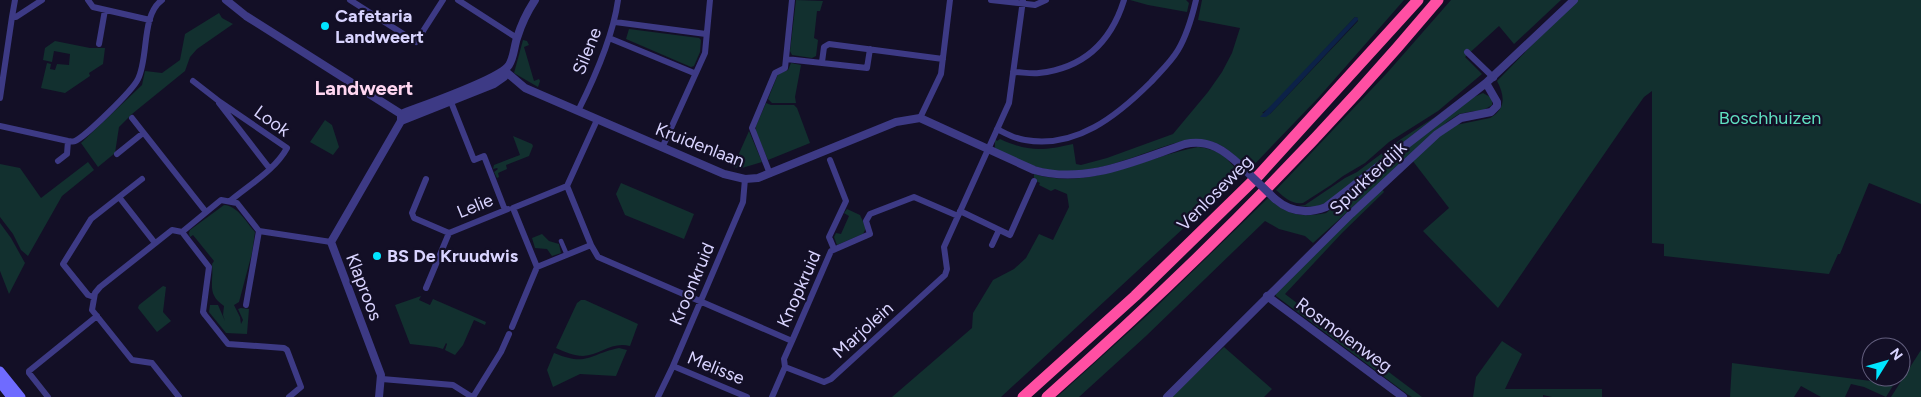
<svg xmlns="http://www.w3.org/2000/svg" width="1921" height="397" font-family="Figtree,sans-serif">
  <rect width="100%" height="100%" fill="#130f26"/>
  <path fill="#12302f" fill-rule="evenodd" d="M796,0L823,1L820,11H817L814,38L818,40L816,56L812,58L792,55L790,51Z
    M1130,0H1186L1189,3L1187,12L1148,5Z
    M1202,0H1404L1319,97L1249,170C1239,160 1227,146 1213,142C1193,136 1174,143 1154,150C1092,172 1056,185 995,148V139L997,141L1000,139C1028,152 1043,151 1073,144L1076,164L1081,165L1107,158L1173,134L1208,92L1222,72L1232,53L1240,28L1198,20ZM1355,17L1358,18V21L1270,114L1262,113L1272,106Z
    M1451,0H1561L1514,44L1499,26L1465,57L1482,74L1438,111L1389,142L1365,163L1343,176L1331,185L1303,203C1292,205 1284,197 1276,190L1387,73Z
    M1576,0H1921V204L1869,183L1840,254H1838L1829,274L1664,256V244L1652,243V91L1644,97L1627,121L1498,308L1423,231L1449,208L1412,160L1451,126L1490,118C1506,109 1505,96 1497,81Z
    M219,13L222,18L233,24L197,49L190,57L185,71L132,114L119,127L115,153L98,167L81,143L142,85L145,71L162,73L180,60L185,34Z
    M629,29L699,38L701,40L700,52L694,66L691,67L626,39Z
    M523,40L527,41L529,45L524,47L534,81L539,79L540,81L538,87L514,73Z
    M55,41L90,48H105L103,64L89,73L90,76L65,93L41,88L47,63L51,64L50,69L55,70L57,64L69,65L70,54L54,51L52,62L43,60L45,48Z
    M791,63L801,65L795,97L796,103H772L768,99L778,74L788,70Z
    M1470,90L1326,203L1314,207L1299,206L1305,205L1345,178L1357,172L1401,139L1435,117Z
    M1483,93L1492,98V105L1482,111H1474L1459,114L1447,122L1313,243L1305,236L1279,229L1265,221L1146,336L1079,397H1057L1151,312L1268,198C1287,215 1301,218 1326,213L1462,105L1474,97Z
    M766,103L771,105H794L797,108L810,143L768,160L756,132V126Z
    M325,120L332,125L339,147L333,155L310,142Z
    M749,131L762,162L742,168L733,167Z
    M513,136L532,144L533,146L529,156L506,165L507,169L498,173L499,177L497,178L494,172L498,169L497,168L493,169L494,165L520,155Z
    M1198,147C1221,150 1226,157 1241,175L1001,397H892L972,328L973,313L993,280L1014,269L1026,258L1039,234L1053,240L1069,207L1067,194L1055,189L1051,191L1039,185L1040,183L1034,180V174C1090,191 1144,157 1198,147Z
    M88,162L94,170L62,196L28,256L21,250L13,234L0,217V164L20,168L41,198Z
    M621,183L694,214L684,239L625,215L616,194Z
    M1382,189L1384,192L1342,233L1285,294L1422,397H1412L1407,394L1276,296L1275,291Z
    M224,205C238,206 246,222 255,232L252,253L239,302L234,305L240,317L241,324L243,320L238,309L241,308L249,309L247,334L226,333L209,312L210,305H218L225,321L223,315L224,306C206,294 214,283 212,264L214,261L193,235L190,237L189,233L190,230Z
    M847,209L860,215L866,228L863,234L837,245L834,237L836,233L841,234L849,216L844,213Z
    M0,223L11,238L25,263L9,294L0,271Z
    M542,234L549,241L559,244L561,253L552,256L547,249L535,248L532,238Z
    M163,286L166,287L163,312L171,321L157,332L138,308L139,305Z
    M421,296L419,300L430,305L433,299L486,322L485,325L474,320L463,345L455,355L445,350L447,344L446,343L443,349L436,347L410,344L395,305Z
    M581,300H585L638,324L630,346C612,341 600,355 583,356C574,356 565,352 556,348L577,303Z
    M1502,341L1522,354L1505,389H1602V397H1552L1543,395V397H1473L1476,377Z
    M1224,347L1272,389L1264,397H1171Z
    M619,348L627,350L616,376L580,374L553,387L547,370L554,353C588,367 589,354 619,348Z
    M1921,350V397H1891Z
    M1732,363L1894,384L1886,397L1864,387L1851,384L1845,397H1821L1801,386L1794,397H1730Z"/>
  <path fill="#0c2248" d="M1355,17L1358,18V20L1270,114L1266,117H1260Z"/>
  <g fill="none" stroke-linecap="round" stroke-linejoin="round">
    <path stroke="#3d3a85" stroke-width="4.5" d="M561,241L567,255"/>
    <path stroke="#3d3a85" stroke-width="6" d="M88,0L93,7L150,20
      M350,0L416,42L443,0
      M458,0L517,38
      M991,0L1035,5L1046,0
      M12,17L15,0
      M615,22L706,34
      M609,38L694,73
      M99,44L105,10
      M1467,52L1494,78
      M786,59L867,68L870,49
      M822,62L824,47L829,44L943,59
      M1013,72C1021,72 1031,74 1039,73C1084,68 1111,42 1124,0
      M193,81L220,102L287,148C275,170 249,185 230,201
      M449,97L474,160L484,156L505,210
      M0,98L12,17H16L42,0
      M219,103L270,169
      M578,111C595,77 613,37 618,0
      M132,118L206,212
      M920,118L941,74L950,0
      M0,126L68,141C70,141 73,142 75,141C86,136 133,90 138,79C149,57 141,15 162,0
      M997,129C1005,133 1015,139 1025,140C1076,149 1117,116 1151,82C1160,72 1171,62 1178,50C1187,35 1192,17 1196,0
      M662,148L705,53L710,0
      M117,154L143,133
      M830,160L846,201L829,237L834,249
      M58,161L67,154L68,141
      M770,174L752,128L775,73L785,68L792,0
      M426,179L412,213L414,218L449,233
      M567,186L597,120
      M119,197L155,243
      M960,211L1010,235L1034,181
      M182,232L209,267L203,312L205,315L228,344L284,348L287,350L301,387L289,397
      M591,245L537,267L513,208L567,186L591,245L598,257L792,341L784,359L785,367L824,382L831,379L945,275L947,269L944,247L1009,103L1023,0
      M992,245L999,230
      M426,288L449,233L508,209
      M94,297L88,295L63,264L91,219L142,179
      M246,305L259,231
      M512,327L537,267
      M792,341L831,251L870,234L866,221L870,214L914,197L958,216
      M673,366L747,397
      M382,379L453,385L472,397
      M48,397L29,373V371L97,316
      M179,397L152,363L132,360L92,310L95,293L100,287L172,230L182,232L221,200L237,203L259,231L331,242
      M473,397L501,352L509,334
      M658,397L673,366L743,202L745,179
      M772,397L785,367"/>
    <path stroke="#3d3a85" stroke-width="8" d="M226,0L246,16L401,114
      M505,71L525,88L724,174L745,179L758,178L896,122L920,118L1034,170C1086,185 1137,160 1185,144C1209,139 1224,150 1241,166
      M401,114C421,106 501,79 509,65C514,57 514,47 517,38C521,25 527,12 535,0
      M401,121L494,84L504,77L505,71
      M1275,199C1290,212 1308,214 1326,207L1486,83
      M1267,296L1403,397
      M379,397L381,375L331,242L401,121V114
      M1167,397L1351,214L1437,134L1461,118L1491,112L1497,106V102L1486,83L1574,0"/>
    <path stroke="#6f6bff" stroke-width="9" d="M0,371L21,397
      M0,383L11,397"/>
    <path stroke="#ff4fa3" stroke-width="11" d="M1023,397L1135,296L1259,175L1418,0
      M1047,397C1186,274 1319,142 1438,0"/>
    <path stroke="#3d3a85" stroke-width="8" d="M1241,166L1275,199"/>
  </g>
  <g fill="#00e5ff" stroke="#130f26" stroke-width="2">
    <circle cx="325" cy="26" r="5"/>
    <circle cx="377" cy="256" r="5"/>
  </g>
  <g text-anchor="middle" stroke-width="4.5" stroke-linejoin="round" paint-order="stroke">
    <g font-size="18" font-weight="bold" fill="#d9d4ff" stroke="#130f26" text-anchor="start">
      <text x="335" y="22">Cafetaria<tspan x="335" dy="21">Landweert</tspan></text>
      <text x="387" y="262">BS De Kruudwis</text>
    </g>
    <g font-size="18" fill="#d9d4ff" stroke="#130f26">
      <text transform="translate(587 51) rotate(-68)" y="6">Silene</text>
      <text transform="translate(272 121) rotate(36)" y="6">Look</text>
      <text transform="translate(700 145) rotate(21)" y="6">Kruidenlaan</text>
      <text transform="translate(1368 178) rotate(-43)" y="6">Spurkterdijk</text>
      <text transform="translate(1215 193) rotate(-45)" y="6">Venloseweg</text>
      <text transform="translate(475 206) rotate(-22)" y="6">Lelie</text>
      <text transform="translate(692 284) rotate(-67)" y="6">Kroonkruid</text>
      <text transform="translate(364 287) rotate(69)" y="6">Klaproos</text>
      <text transform="translate(799 289) rotate(-66)" y="6">Knopkruid</text>
      <text transform="translate(863 330) rotate(-42)" y="6">Marjolein</text>
      <text transform="translate(1344 335) rotate(36)" y="6">Rosmolenweg</text>
      <text transform="translate(716 368) rotate(22)" y="6">Melisse</text>
    </g>
    <g font-size="18" fill="#5fe0c0" stroke="#130f26">
      <text x="1770" y="124">Boschhuizen</text>
    </g>
    <g font-size="20" font-weight="bold" fill="#ffd6f0" stroke="#130f26">
      <text x="364" y="95">Landweert</text>
    </g>
  </g>
  <g transform="translate(1886 362) rotate(53)"><circle r="24" fill="#130f26" stroke="#625e7d"/>
  <path d="M0-4L9 19L0 12L-9 19Z" fill="#00e5ff"/>
  <text y="-8" font-size="14" font-weight="bold" text-anchor="middle" fill="#d9d4ff">N</text>
  </g>
</svg>
